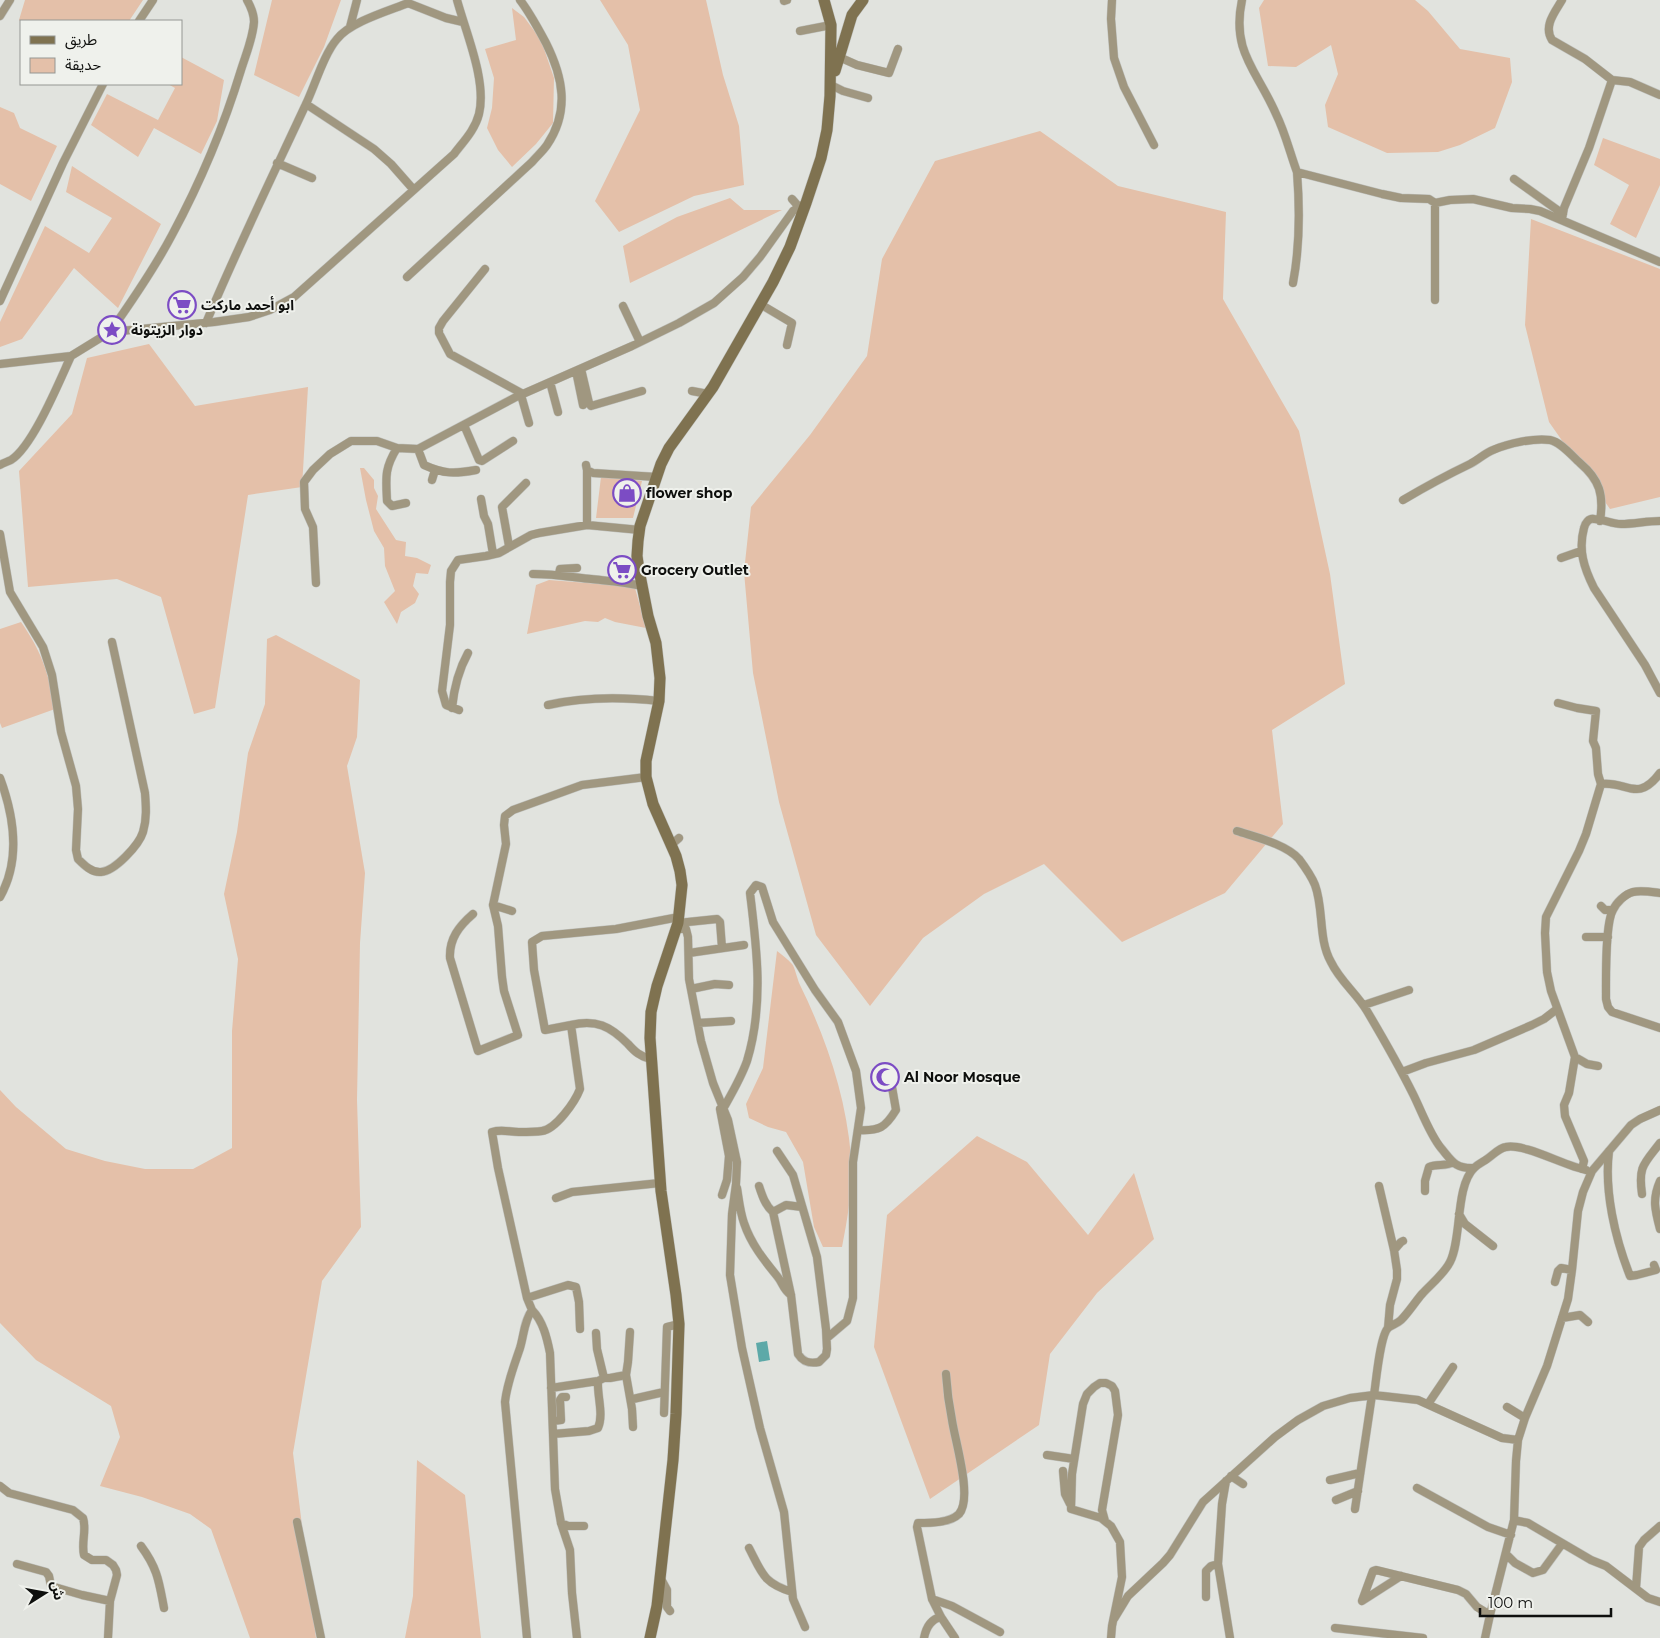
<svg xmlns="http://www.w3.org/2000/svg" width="1660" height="1638" font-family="Montserrat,'Noto Sans Arabic',sans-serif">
  <rect width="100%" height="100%" fill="#e1e3de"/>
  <path fill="#e4c0a9" d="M25,0H143L129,21L21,22L19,20Z
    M272,0H341L324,47L299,97L254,75Z
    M600,0H706L723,75L739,126L744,185L694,196L619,232L595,201L640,110L628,45Z
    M1264,0H1415L1428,11L1460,49L1510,58L1512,82L1495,128L1460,145L1438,152L1387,153L1328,127L1325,105L1338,74L1331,45L1296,67L1268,66L1259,8Z
    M512,8L524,17L541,40L554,78L553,123L536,144L512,167L498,150L487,128L492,108L494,78L485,49L516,40Z
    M181,57L224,80L217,121L201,154L154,128L138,157L91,125L107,94L158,120L175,88L168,84H181Z
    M0,107L14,113L20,128L57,146L31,201L0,184Z
    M1040,131L1118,186L1226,212L1223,299L1299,431L1330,574L1345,684L1272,730L1283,824L1225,893L1122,942L1044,864L984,894L923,938L870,1006L816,935L779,802L753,673L744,572L751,507L810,435L867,356L882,259L935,161Z
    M1603,138L1660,159V185L1636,238L1610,224L1629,185L1594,165Z
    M72,166L161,224L118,308L74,268L22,339L0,347V322L45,226L89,253L112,218L66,192Z
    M730,198L744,210H782L630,283L623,246L677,217Z
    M1531,219L1660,269V497L1610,509L1549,422L1525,325Z
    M149,344L195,406L308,387L302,487L248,495L215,708L194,714L161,597L117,579L28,587L19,471L72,414L87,358Z
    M360,468H364L374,480V488L378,496L376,509L396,540L406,542L405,556L417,558L431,565L428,574L416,573L413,586L419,594L415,603L401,612L397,624L384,602L395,591L385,566L384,548L374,531L366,500Z
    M601,477L642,481L633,518H596Z
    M549,580L626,586L635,588L646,628L615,622L605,618L598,622L585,621L527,634L536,585Z
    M21,622C42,652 49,674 55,709L2,728L0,723V629Z
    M276,635L360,680L357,737L347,766L365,873L360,943L357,1100L361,1227L322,1281L293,1453L316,1638H250L211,1529L190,1514L142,1497L100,1486L120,1437L111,1406L36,1360L0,1323V1090L16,1107L66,1149L105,1161L145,1169H193L232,1148V1031L238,959L224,894L237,832L248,753L265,704L267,639Z
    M777,951C782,955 788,959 792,964C795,967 797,979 800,985C826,1038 846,1096 851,1156C853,1186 848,1217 842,1247H823L814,1227L803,1162L786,1132L768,1127L749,1118L746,1104L763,1068Z
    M977,1136L1027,1162L1088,1235L1134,1173L1154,1239L1097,1293L1050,1354L1039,1425L930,1499L874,1347L887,1215Z
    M417,1460L465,1495L481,1638H405L413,1596Z"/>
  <path fill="#5da9a8" d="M767,1341L770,1360L759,1362L756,1343Z"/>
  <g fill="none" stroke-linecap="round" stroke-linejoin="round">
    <defs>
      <path id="minor" d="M1112,0L1111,19L1114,58L1124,87L1154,145
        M1242,0C1231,52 1257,70 1276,114C1285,132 1290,153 1297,172L1382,194L1401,198L1429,199L1435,203L1450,200L1473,199L1512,208L1530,209L1540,211L1660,262
        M1562,0C1555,12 1543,26 1552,40L1585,59L1612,80L1630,82L1660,95
        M784,1L787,0
        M0,16L10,0
        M139,21L153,0
        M350,27L357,0
        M800,31L831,25
        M839,57L857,65L889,73L898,49
        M831,85L843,91L868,98
        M306,104L374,149L391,164L413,189
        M277,163L312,178
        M1514,179L1563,214
        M792,199L799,207
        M1562,219L1564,208L1589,148L1612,80
        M485,269L443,321L439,328V333L450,354L523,394
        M407,277L532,162C537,156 543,151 547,145C570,111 563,77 546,43C538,28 530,13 520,0
        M1293,283C1300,246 1300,210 1297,172
        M1435,300V203
        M0,301L63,163L103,84
        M760,304L792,323L787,345
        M623,306L640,342
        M206,323C237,249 272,177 306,104C315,85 324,54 337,39C350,22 388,11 408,3L446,18L463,22
        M110,332C132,301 154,269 172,235C200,183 224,126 241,70C246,54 253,38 254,22C254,14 251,7 247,0
        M0,364L71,356L110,332L214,322L249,317L270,310L294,297L454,154C463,142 475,130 479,114C487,81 466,33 457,0
        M581,369L589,403L591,406L642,391
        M576,371L583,405
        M550,382L558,412
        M692,391L708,394
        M521,395L529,423
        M464,425L479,460L482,461L513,441
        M397,448C384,469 386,478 387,501L392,506L406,503
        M418,449L424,465C444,474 454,474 476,470
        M0,465C3,463 7,462 11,460C33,446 59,382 71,356
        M586,465L587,470L593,473L657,477
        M587,470V525
        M432,480L435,470
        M481,499L484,516L488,524L493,554
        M1403,500C1425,487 1447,475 1470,464C1478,460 1485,453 1493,450C1509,443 1533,438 1550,440C1561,442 1572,456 1580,463C1600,480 1604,495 1600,521
        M1660,521C1647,521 1634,524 1621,524C1612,524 1603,519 1594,519C1589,518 1585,523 1584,528C1578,550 1584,568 1594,588L1645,665L1660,693
        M0,534L10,592L43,647L52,675L61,732L76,786L78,809L76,850L78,859C84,865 92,873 101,872C115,871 139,845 143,832C147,819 146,806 145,793L112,642
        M509,546L502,507L526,483
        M1561,558L1581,551
        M533,574C553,574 572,577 591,579C609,581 625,582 642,586
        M559,574L560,569L577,568
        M316,583L313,527L305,509L304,482L313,470L330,454L351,441H377L397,448L418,449L516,397L632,346L679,323L714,303L743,277L760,257L793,211L806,203
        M1558,703L1577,708L1596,711L1593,741L1596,748L1598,774L1601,784
        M548,705C583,697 623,697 659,701
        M452,708C454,688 458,671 468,653
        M459,710L446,705L442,691L450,625V582L451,571L458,560L486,556L499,553L531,535L539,533L587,525L640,530
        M0,778C14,816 21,860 0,897
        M1237,831C1255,837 1286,844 1299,859C1305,867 1311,875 1315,885C1324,909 1318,939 1331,962C1340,981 1357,994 1367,1011C1383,1038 1399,1066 1413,1094C1421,1110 1430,1135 1441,1148C1452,1161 1455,1169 1474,1168
        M671,845L679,838
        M1660,893C1652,892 1641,890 1633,892C1625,894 1616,903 1613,910C1605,923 1606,980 1606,999L1608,1007L1612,1012L1660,1028
        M1601,906L1605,910H1612
        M512,911L493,905L506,844L504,825L505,816L513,810L582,785L646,777
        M473,914C459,926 449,939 450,958L478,1051L518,1035L504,991L502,977L498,926L493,905
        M678,923L717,919L720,922L722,948
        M677,929H686L688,937L689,979L701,1041L713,1083L728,1120L737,1162L736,1184L732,1214L730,1275L742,1348L760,1428L784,1512L793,1599L805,1627
        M1586,937H1608
        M689,953L744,945
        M691,989L715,984L729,985
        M1364,1005L1409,990
        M698,1023L731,1021
        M571,1025L545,1030L534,970L532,942L542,936L616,929L679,917
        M1575,1057L1587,1064L1598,1066
        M1402,1072L1426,1063L1474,1050L1532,1025L1544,1019L1557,1009
        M720,1109L729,1156L727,1180L722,1195
        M723,1109C732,1093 741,1078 747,1061C764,1005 757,949 750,893L756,885L762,887L773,922L815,990L838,1022L856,1071L861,1108L853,1162V1298L847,1321L827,1338
        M859,1130C879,1131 885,1128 896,1110L892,1087
        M1609,1151C1604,1191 1615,1238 1630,1276L1637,1275L1656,1270L1654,1265
        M1582,1169L1584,1161L1565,1116L1564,1105L1569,1093L1575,1057L1551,991L1547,972L1545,933L1546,917L1579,851L1586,834L1601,784C1626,780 1637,804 1660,773
        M1660,1181C1652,1199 1655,1210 1660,1229
        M759,1186C762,1195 765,1205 773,1212L791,1295L798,1354C803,1362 809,1364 819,1362L826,1355L827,1349L826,1329L817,1257L793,1175L777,1151
        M1379,1186L1394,1250L1397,1270V1279L1390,1305L1388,1328
        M737,1188C739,1200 740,1212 744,1223C751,1244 764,1260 777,1276C783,1283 783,1290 791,1295
        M1425,1191V1181L1429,1167C1437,1163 1446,1167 1453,1162
        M1642,1194C1638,1166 1644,1164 1660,1143
        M556,1198L572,1192L660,1183
        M773,1212L786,1205L802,1207
        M1459,1214L1465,1224L1493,1246
        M1394,1250L1401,1242L1403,1241
        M1555,1282L1558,1271L1561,1268L1572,1270
        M527,1298L568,1285L576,1287L579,1302L580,1329
        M532,1310L527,1298L498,1168L492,1132C502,1129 509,1132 519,1132C526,1132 535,1132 542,1131C556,1129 575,1102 580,1089L571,1025C596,1019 610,1026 628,1044C635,1052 640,1056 650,1059
        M1562,1318L1580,1315L1588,1322
        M946,1374C947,1390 949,1405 952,1420C955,1441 973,1498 959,1514C950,1523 930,1523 918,1523L917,1527L932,1599L941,1617L955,1638
        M626,1375L632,1409L633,1427
        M604,1378H610L626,1375L628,1362L630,1332
        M551,1388L598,1381L604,1378L597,1349L596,1333
        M1374,1395C1376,1382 1380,1336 1388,1328C1391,1325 1397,1324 1401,1320C1409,1312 1415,1302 1422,1294C1431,1284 1444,1274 1450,1262C1462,1239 1455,1187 1474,1168C1478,1164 1483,1162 1487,1159C1493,1155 1499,1148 1506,1147C1524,1143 1565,1166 1586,1170
        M633,1399L664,1392
        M1428,1404L1453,1367
        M1507,1407L1525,1418
        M664,1413L667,1327L679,1324
        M553,1421L561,1420L560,1400L562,1397H566
        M553,1434L589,1431L598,1428C604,1414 597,1396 598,1381
        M1047,1455L1074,1459
        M1063,1471L1065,1494L1070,1504
        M1231,1476L1243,1484
        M1330,1480L1360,1473
        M1226,1481L1222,1504L1218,1564L1230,1638
        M0,1486L9,1493L73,1510L83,1518C87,1530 81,1542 84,1555L92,1560H106L113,1565L116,1570L117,1575L110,1601L108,1638
        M1417,1488L1488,1527L1511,1535
        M1336,1500L1358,1491
        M1355,1509L1372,1395
        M1514,1520L1528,1523L1591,1560L1606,1566L1648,1598L1660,1602
        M1105,1521L1102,1510L1118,1415L1115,1391L1112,1386L1106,1383H1100L1094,1387L1087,1394L1083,1404L1072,1474L1071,1509L1101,1518L1111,1526L1120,1542L1122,1577L1112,1626L1111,1638
        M297,1522L321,1638
        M561,1523L568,1526H584
        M141,1546C158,1569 159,1582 164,1608
        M749,1548C762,1573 763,1583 792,1592
        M1506,1554L1515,1563L1533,1573L1543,1570L1562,1544
        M17,1564L46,1572L49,1576L51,1586L82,1595L110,1601
        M1401,1576L1362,1601L1373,1571L1376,1570L1458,1590L1466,1594L1477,1607L1490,1615
        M661,1579L667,1590V1607L670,1611
        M1636,1588L1639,1547L1644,1540L1660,1526
        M1206,1597V1571L1211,1566L1218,1564
        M932,1599L952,1606L1000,1632
        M1114,1619L1128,1596L1163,1563L1170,1555L1203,1502L1275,1437L1298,1420L1323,1406L1350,1398L1374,1395L1418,1400L1502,1438L1518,1440
        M1335,1628L1423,1638
        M527,1638L505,1402C507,1383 514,1366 520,1348C524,1335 524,1321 532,1310C543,1321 547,1338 550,1353L555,1489L561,1523L570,1550L572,1593L577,1638
        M924,1638C926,1628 931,1619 941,1617
        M1485,1638L1490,1615L1514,1520L1516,1461L1518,1440L1525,1418L1547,1366L1568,1299L1572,1270L1578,1211L1583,1192L1592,1171L1631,1125L1640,1119L1660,1110"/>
      <path id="secondary" d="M835,71L852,15L863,0
        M650,1638L657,1606L673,1460L676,1414L679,1324L676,1295L661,1191L650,1038L651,1012L657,986L678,923L682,885L680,871L676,856L653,804L646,777V761L659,701L660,678L656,643L648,616L639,570L637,556L638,541L640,526L661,464L669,448L713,387L773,282L790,247L806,203L821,158L827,130L830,96L831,25L824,0"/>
    </defs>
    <use href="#minor" stroke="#bfc1bd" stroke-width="9"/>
    <use href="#secondary" stroke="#bfc1bd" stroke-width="12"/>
    <use href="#minor" stroke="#a09780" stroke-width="8"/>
    <use href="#secondary" stroke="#7f7250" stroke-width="11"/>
  </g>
  <defs>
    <symbol id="supermarket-ring" viewBox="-11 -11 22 22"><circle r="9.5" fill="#eff1ec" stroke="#7c4cc4" stroke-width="1.5"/><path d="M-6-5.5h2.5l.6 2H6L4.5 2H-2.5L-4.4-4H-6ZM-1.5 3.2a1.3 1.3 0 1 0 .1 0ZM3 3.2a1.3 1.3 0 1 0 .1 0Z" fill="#7c4cc4"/></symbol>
    <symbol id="sight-ring" viewBox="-11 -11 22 22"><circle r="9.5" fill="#eff1ec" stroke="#7c4cc4" stroke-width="1.5"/><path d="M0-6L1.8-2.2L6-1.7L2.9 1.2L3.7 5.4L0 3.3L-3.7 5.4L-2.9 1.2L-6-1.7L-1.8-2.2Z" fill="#7c4cc4"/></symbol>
    <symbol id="shop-ring" viewBox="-11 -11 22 22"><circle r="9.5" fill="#eff1ec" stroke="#7c4cc4" stroke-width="1.5"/><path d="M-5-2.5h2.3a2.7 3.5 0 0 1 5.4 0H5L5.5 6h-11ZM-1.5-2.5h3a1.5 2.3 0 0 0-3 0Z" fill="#7c4cc4"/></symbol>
    <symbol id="mosque-ring" viewBox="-11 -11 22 22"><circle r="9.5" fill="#eff1ec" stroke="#7c4cc4" stroke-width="1.5"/><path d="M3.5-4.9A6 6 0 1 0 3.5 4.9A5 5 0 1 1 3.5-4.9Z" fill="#7c4cc4"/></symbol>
  </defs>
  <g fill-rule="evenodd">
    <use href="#supermarket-ring" x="166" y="289" width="32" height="32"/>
    <use href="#sight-ring" x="96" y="314" width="32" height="32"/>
    <use href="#shop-ring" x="611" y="477" width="32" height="32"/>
    <use href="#supermarket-ring" x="606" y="554" width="32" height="32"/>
    <use href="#mosque-ring" x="869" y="1061" width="32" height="32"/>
  </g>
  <g text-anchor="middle" stroke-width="4" stroke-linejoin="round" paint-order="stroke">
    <g font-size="14" font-weight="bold" fill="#0e0f0d" stroke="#eff1ec" text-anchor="start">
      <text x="201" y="310">ابو أحمد ماركت</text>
      <text x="131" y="335">دوار الزيتونة</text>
      <text x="646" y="498">flower shop</text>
      <text x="641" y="575">Grocery Outlet</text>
      <text x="904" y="1082">Al Noor Mosque</text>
    </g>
  </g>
  <rect x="20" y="20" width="162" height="65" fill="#eff1ec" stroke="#959793"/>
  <rect x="30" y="36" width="25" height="8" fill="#7f7250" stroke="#959793"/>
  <text x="65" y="45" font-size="15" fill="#0e0f0d">طريق</text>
  <rect x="30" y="58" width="25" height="15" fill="#e4c0a9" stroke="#959793"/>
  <text x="65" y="70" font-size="15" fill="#0e0f0d">حديقة</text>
  <g transform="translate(45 1593) rotate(79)" stroke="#eff1ec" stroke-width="4" paint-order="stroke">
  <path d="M0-4L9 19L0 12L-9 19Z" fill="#0e0f0d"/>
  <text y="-8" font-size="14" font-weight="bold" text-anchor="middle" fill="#0e0f0d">ش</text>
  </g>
  <path d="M1480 1608v8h131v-8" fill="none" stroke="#0e0f0d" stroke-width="2.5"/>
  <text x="1488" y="1608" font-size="15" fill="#0e0f0d" stroke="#eff1ec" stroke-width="4" paint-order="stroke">100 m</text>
</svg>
